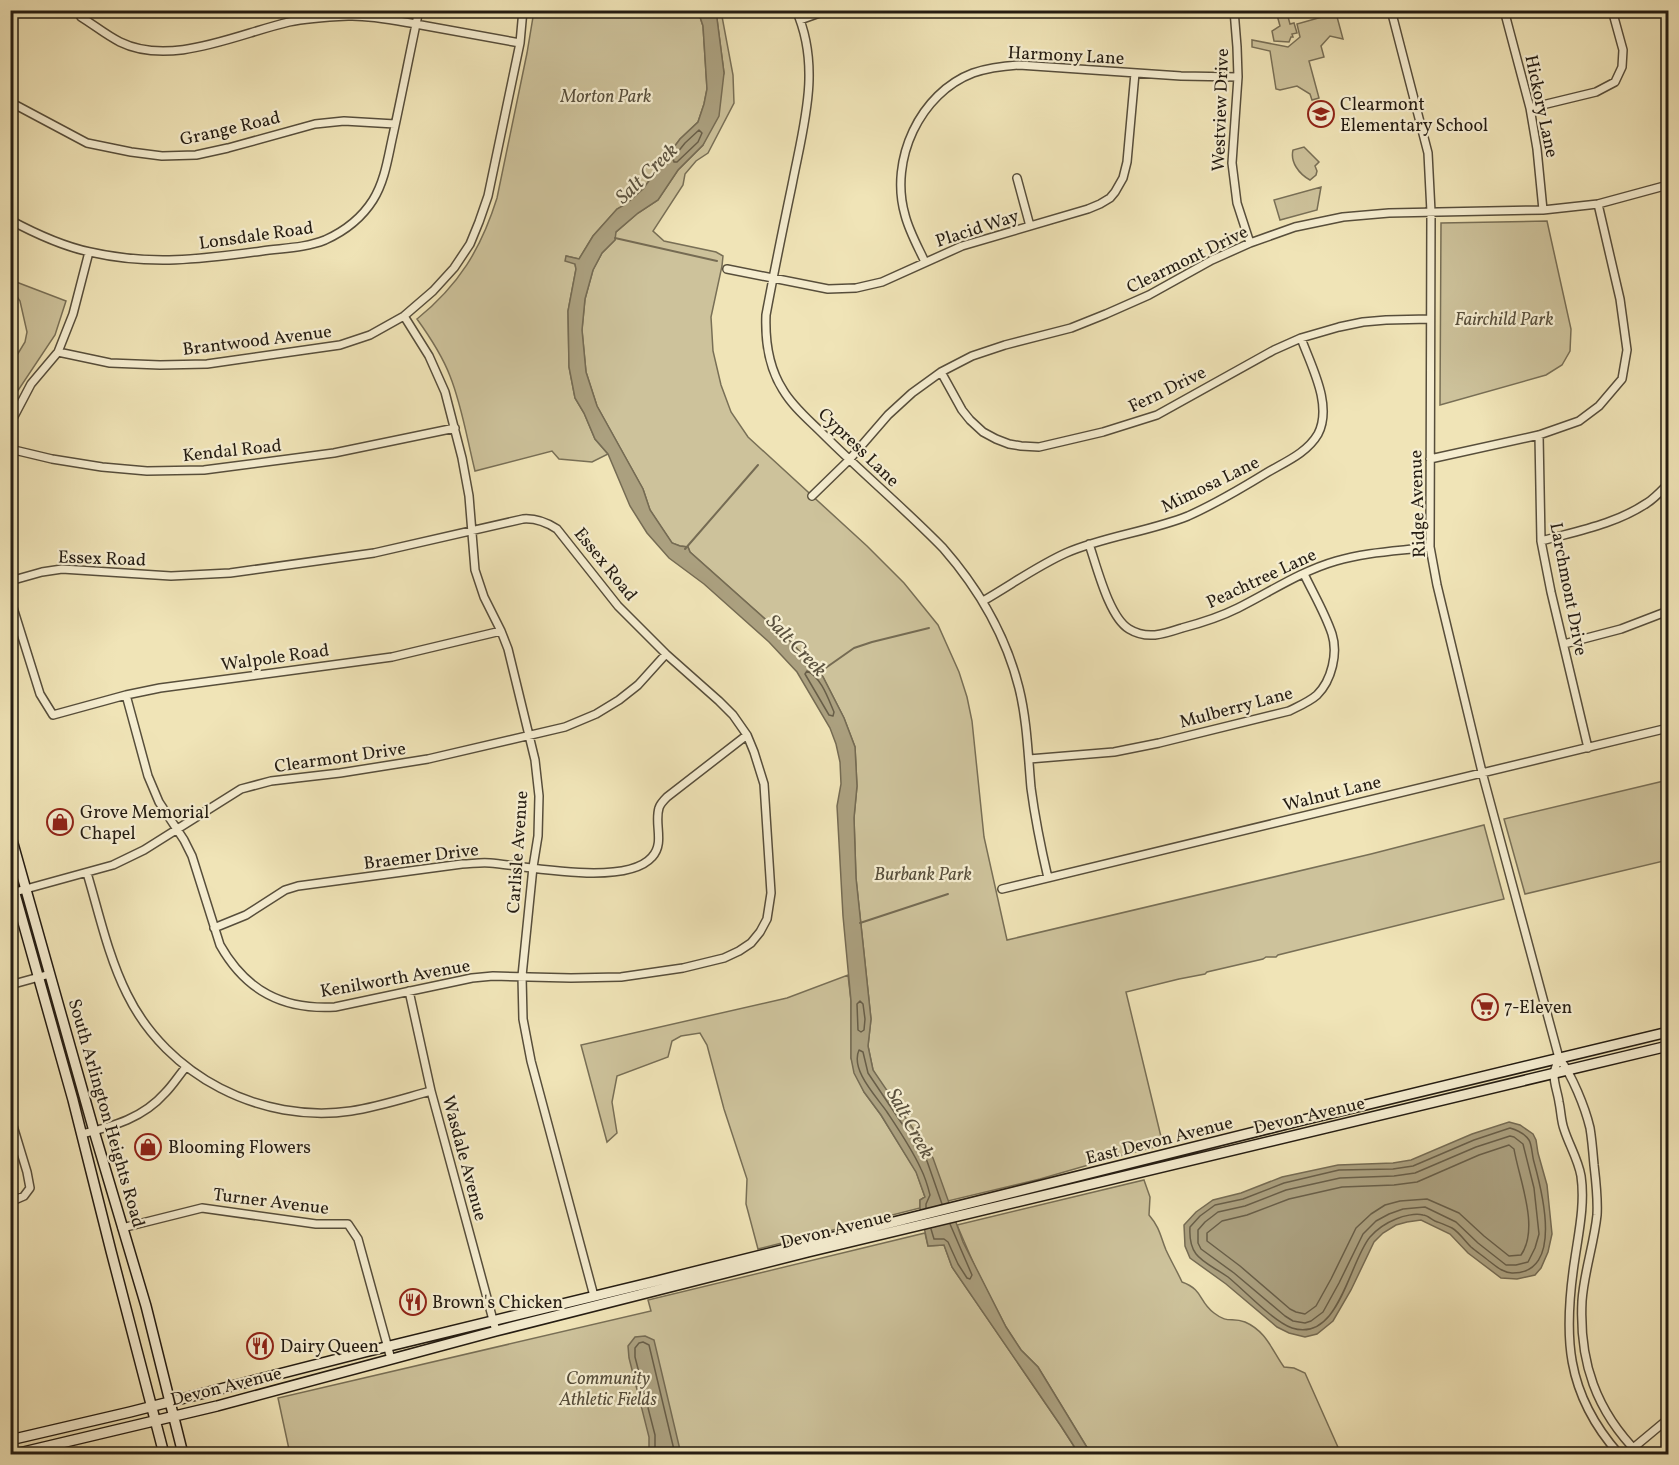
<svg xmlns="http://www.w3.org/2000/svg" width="1679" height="1465" font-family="Vollkorn,serif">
  <rect width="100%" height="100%" fill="#f0e4b7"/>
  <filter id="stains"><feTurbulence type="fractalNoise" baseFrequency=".00333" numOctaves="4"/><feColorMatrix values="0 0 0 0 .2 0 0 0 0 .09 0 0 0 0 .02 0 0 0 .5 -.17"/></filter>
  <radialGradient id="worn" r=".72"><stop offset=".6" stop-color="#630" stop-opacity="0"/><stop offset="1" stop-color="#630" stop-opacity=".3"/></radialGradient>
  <path fill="#cdc29b" stroke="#786f56" stroke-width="1.5" d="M534,11H698L703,26L707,89L704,104L698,122L680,139L643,189L626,204L617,209L593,236L579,259L566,256L575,264L576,269L568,311L569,367L575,398L584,413L595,439L608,454L592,462L559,459L552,451L475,471C467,439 462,406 450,376C442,355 430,337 417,319C459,285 481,249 497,198L527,53Z
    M716,11H721L733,75L734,103L708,153L696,161L685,174L683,185L653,231L664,241L716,252L723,256L722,266L711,317L713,351L721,385L731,412L748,437L867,546L904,583L938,625L959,672L967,697L972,721L984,837L1007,940L1371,854L1484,825L1504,899L1278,955L1276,957H1266L1263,959L1207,972L1205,974L1179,979L1126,992L1163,1145L1123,1155L1040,1179L948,1201L873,1070L868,1046L871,1019L856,878L854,818L857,786L855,747L844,718L823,677L791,642L690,552L688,547L680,546L672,543L650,510L643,489L597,406L586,372L582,330L585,299L593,270L602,253L615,240V233L638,213L658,200L678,170L703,145L724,73Z
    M1287,13L1290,24L1294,23L1297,33L1292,34L1293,37H1291L1289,42L1274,41L1272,31L1280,26L1277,15Z
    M1336,13L1343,39L1330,36L1321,46L1324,57L1309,61L1319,98L1312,100L1310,94L1297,86L1280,90L1276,89L1270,51L1252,47V40L1288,47L1300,37L1297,24Z
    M1304,147L1319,162L1315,166L1317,171L1316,175L1310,180C1299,174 1290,162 1293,150Z
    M1321,187L1317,210L1280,220L1274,200Z
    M1547,221L1571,329L1570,351L1562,365L1546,375L1440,405L1441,223Z
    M11,280L66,301L55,335L11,401V365L25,342L27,332L20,301L16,295L11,296Z
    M1668,780V860L1525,894L1504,819Z
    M848,975L851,1001V1058L864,1092L881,1115L916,1171L925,1197L920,1200V1208L758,1249L746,1204L747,1179L724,1109L707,1045L700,1033L681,1036L672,1041L668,1057L617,1076L612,1102L617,1133L607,1142L581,1045L787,998Z
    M1144,1180L1150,1197L1149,1215C1160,1228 1160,1235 1166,1250C1171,1261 1177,1271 1182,1282C1204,1290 1198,1301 1214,1313C1228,1324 1231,1317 1245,1322C1266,1331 1272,1350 1284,1367L1294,1368L1305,1373L1341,1454H1091L1038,1367L1021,1350L1006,1327L976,1269L957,1225Z
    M925,1233L928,1246L944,1245L952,1267L1061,1426L1079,1454H846L845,1452L833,1448L827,1454H290L278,1398L651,1311L648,1300Z"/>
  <path fill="#aba07f" stroke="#756b53" stroke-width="1.5" d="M698,11H716L724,73L719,116L703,145L678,170L658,200L638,213L616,232L615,240L602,253L593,270L585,299L582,330L586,372L597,406L643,489L650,510L672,543L680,546L688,547L690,552L791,642L823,677L844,718L855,747L857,786L854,818L856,878L871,1019L868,1046L873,1070L933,1158L963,1242L1006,1327L1021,1350L1038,1367L1091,1454H1079L1061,1426L952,1267L944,1245L928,1246L920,1208V1200L925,1197L916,1172L881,1115L864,1092L854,1073L851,1058V1001L843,916L837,806L841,784L840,762L836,744L830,728L797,672L769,642L704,584L669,558L647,533L630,506L608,454L595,439L584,413L575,398L569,367L568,311L576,269L575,264L565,261L566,256L579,259L593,236L617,209L626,204L643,189L680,139L698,122L704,104L707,89L703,26Z
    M1509,1122L1520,1125L1533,1134L1536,1140L1538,1153L1547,1185L1552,1234L1548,1252L1541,1268L1535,1275L1517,1279L1501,1278L1468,1253L1450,1234L1421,1220L1407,1222L1396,1225L1383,1233L1374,1242L1351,1290L1333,1321L1317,1334L1305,1337L1289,1333L1277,1327L1226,1284L1190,1258L1185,1246L1184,1225L1196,1212L1213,1200L1241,1193L1282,1177L1338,1165L1393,1163L1411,1160L1472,1134Z
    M645,1336L654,1340L681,1454H649V1437L629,1358L628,1346L635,1337Z"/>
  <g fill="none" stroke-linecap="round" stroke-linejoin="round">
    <path stroke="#685e48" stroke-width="1.5" d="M699,130L702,133L698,142L677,162H674L673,158L685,143Z
      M807,671C821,677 828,698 834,712L833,716L829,715L805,674Z
      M860,1001L863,1004L865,1019L864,1030L861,1032L858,1030L857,1004Z
      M1510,1128C1517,1130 1525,1134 1529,1140C1532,1145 1532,1155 1534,1162C1542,1191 1564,1274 1512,1273C1502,1272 1497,1267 1489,1261C1483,1256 1477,1252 1471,1247C1465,1241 1459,1232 1452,1228C1446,1225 1440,1223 1435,1221C1431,1219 1427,1215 1423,1215C1415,1213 1403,1216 1396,1219C1386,1223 1377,1229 1370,1237C1349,1262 1339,1343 1292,1328C1274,1322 1244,1290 1228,1277C1205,1261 1188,1259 1190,1227L1200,1216L1215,1205L1243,1199L1284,1183L1339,1170L1393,1169L1413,1166L1474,1140Z
      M1510,1136L1514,1137L1523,1144L1534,1188L1539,1234L1535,1248L1528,1262L1516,1265H1506L1478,1243L1456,1222L1425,1207L1403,1209L1389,1214L1376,1221L1363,1234L1339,1283L1323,1312L1311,1321L1305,1323L1293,1321L1285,1316L1234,1273L1201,1249L1198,1243V1230L1205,1222L1218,1212L1245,1206L1286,1190L1340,1178L1394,1176L1415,1173L1476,1147Z
      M1509,1145L1514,1149C1519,1179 1540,1228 1521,1255L1509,1256L1484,1236L1459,1213L1427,1199L1400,1201L1385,1205L1371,1214L1356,1228L1331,1279L1316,1306L1305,1314L1296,1312L1290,1309L1240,1266L1207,1241V1233L1222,1221L1247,1215L1289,1199L1342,1187L1394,1185L1417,1182L1479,1155Z
      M926,1208V1204L930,1195C928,1187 925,1177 921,1169C912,1149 899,1130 887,1112C877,1097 850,1070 859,1050L863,1052L868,1073L927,1161L942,1204
      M931,1229L934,1239H944L948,1242L958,1264L967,1278L970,1279L972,1275L950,1224
      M655,1454V1435L635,1357V1348L639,1343L643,1342L649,1345L675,1454"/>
    <path stroke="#756b53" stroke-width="2" d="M615,238L717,261
      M685,549L758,465
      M817,674L854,648L872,642L929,628
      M860,923L948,894"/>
    <defs>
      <path id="street" d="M77,10L81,17C94,25 106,35 120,42C171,67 237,34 289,22C308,18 328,17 348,16C372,15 397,21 421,25C454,31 487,37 520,43
        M796,10C822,68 803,127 792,185C783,228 774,272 766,315C765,341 769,368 783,390C793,407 809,420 823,434C862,473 905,509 943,548C978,588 1006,636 1019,688C1027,720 1028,754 1031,788C1035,818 1041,848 1048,878
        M1234,10L1237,47L1238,77L1232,163L1237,203L1250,243
        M1391,10L1428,153L1431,212L1430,547L1437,585L1482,772L1559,1058C1572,1075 1585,1107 1590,1128C1592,1140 1593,1153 1594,1165C1596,1182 1598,1198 1597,1215C1594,1244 1584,1272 1582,1301C1579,1362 1596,1411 1639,1454
        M1504,10L1530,108L1537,149L1543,210
        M800,20L828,10
        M10,102L87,143L131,152L162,156L196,155L228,148L315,124L344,121L395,124
        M1530,108L1596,92L1615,82L1622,67L1623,50L1612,10
        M1017,178L1030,226
        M10,220C36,234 62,246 90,252C151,266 202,259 262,251C283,248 305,248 325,240C345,231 361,219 373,200C385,181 388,157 393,135C402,94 410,52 419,10
        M925,262C918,247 909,231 905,215C889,160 920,93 973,73C988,68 1004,66 1019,65L1181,76L1238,77
        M727,269L828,289L856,288L882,282L962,246L1088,209L1100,204L1110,198L1115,192L1123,178L1127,162L1135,73
        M404,316L429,356L445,392L462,458L469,496L475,570L484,597L501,631L508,649L535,760L539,796L538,836L533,867L522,976L523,1019L531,1061L594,1296
        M58,352L110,363L160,365L207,364L340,345L370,335L404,316L433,291L454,268L470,244L479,222L488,196L520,43L523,10
        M941,372L962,410L970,420L983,432L996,439L1009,444L1021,446L1039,447L1103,432L1157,415L1274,350L1301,338L1339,327L1363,322L1386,320L1430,319
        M10,424L31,384L58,352L73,314L89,252
        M1539,435L1541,541L1551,592L1588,748
        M10,449L52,459L102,467L147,471L204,470L334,453L455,428
        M1430,459L1539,435L1579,421L1599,406L1622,379L1627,350L1620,299L1598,204
        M812,496L849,460L888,415L912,393L941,372L972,356L1005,345L1071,328L1106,314L1149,295L1212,260L1250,243L1295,227L1343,217L1389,213L1543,210L1598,204L1668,185
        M1541,541C1577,531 1616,524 1647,503C1655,498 1662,490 1668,484
        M1089,544C1097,567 1109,617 1129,629C1147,640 1164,634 1182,628C1201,623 1220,617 1238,608C1270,592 1301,571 1336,561C1366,552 1399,551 1430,547
        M10,581L42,572L62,569L171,576L230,573L374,553L523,519C536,518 546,522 557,529L618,606L666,654L719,701L733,715L747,735L754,752L764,784L771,893L767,919L760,932L751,943L739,951L724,958L683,968L621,977L571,978L493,976L472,978L335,1007C283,1010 246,991 220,945L192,856L184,840L159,802L148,776L126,695
        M10,598L40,694L53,715L126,695L160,688L392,657L501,631
        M983,601C1011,585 1037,566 1066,553C1105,536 1148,532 1188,516C1215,504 1242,488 1268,472C1285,462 1307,453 1318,434C1333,405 1311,366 1301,338
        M1564,644L1621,629L1668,611
        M1029,759L1114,752L1159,743L1289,711C1299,706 1309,702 1317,695C1332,680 1338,653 1332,634C1325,613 1313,593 1304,574
        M87,873C99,913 108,956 127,994C167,1076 261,1124 351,1111C378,1107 405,1098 431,1091
        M1002,889L1668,728
        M15,892L113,865L144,850L241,789L271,781L340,773L428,759L565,727L596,714L619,700L638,685L666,654
        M214,928L246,915L285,890L298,886L462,864C471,864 480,862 490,863C527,866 626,887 652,857C665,843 654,824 659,808C660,804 664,800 667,797L747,735
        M10,985L50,974
        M409,991L431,1091L496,1331
        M1559,1058C1557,1063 1554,1070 1554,1075C1554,1084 1558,1094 1559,1102C1561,1111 1561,1121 1564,1129C1569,1145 1578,1159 1581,1176C1585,1203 1579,1231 1575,1258C1563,1335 1565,1393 1619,1454
        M10,1116L27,1172L30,1188L24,1196L10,1202
        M82,1134C114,1126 143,1118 165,1093C173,1085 179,1075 186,1067
        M122,1228L202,1208L316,1224H348L358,1239L391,1359
        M1626,1454L1668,1419"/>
      <path id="secondary" d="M10,833L94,1131L146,1306L183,1454
        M10,876L73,1100L111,1251L164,1454
        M10,1440L130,1412L365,1352L657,1281L1303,1120L1668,1032
        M15,1454L217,1406L496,1331L808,1252L1668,1046"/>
    </defs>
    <use href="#street" stroke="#574e3b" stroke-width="10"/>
    <use href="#secondary" stroke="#241c12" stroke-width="12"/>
    <use href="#street" stroke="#f5edd0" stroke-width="7"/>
    <use href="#secondary" stroke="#f5edd0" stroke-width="9"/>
  </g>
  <defs>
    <symbol id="school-ring" viewBox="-11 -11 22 22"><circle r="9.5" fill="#f5edd0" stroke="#8f2418" stroke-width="1.5"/><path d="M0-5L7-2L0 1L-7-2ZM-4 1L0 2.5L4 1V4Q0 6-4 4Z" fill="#8f2418"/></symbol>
    <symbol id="shop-ring" viewBox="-11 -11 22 22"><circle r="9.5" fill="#f5edd0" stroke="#8f2418" stroke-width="1.5"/><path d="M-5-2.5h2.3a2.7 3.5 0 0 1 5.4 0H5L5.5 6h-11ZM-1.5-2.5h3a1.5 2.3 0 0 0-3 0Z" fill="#8f2418"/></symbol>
    <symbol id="supermarket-ring" viewBox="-11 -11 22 22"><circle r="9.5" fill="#f5edd0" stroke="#8f2418" stroke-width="1.5"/><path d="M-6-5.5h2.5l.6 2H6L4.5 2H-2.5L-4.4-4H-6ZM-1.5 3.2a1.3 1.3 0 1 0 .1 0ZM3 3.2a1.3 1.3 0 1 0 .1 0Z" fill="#8f2418"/></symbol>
    <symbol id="restaurant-ring" viewBox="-11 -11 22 22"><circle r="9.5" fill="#f5edd0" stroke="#8f2418" stroke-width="1.5"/><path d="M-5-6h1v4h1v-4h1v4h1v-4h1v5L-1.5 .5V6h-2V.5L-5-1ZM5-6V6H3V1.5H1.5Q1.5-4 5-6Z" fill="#8f2418"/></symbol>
  </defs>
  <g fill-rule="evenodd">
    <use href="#school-ring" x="1306" y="99" width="30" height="30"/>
    <use href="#shop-ring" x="45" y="807" width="30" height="30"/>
    <use href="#supermarket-ring" x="1470" y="992" width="30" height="30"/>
    <use href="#shop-ring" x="133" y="1132" width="30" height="30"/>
    <use href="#restaurant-ring" x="398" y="1287" width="30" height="30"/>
    <use href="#restaurant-ring" x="245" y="1331" width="30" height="30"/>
  </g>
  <g text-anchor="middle" stroke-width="4.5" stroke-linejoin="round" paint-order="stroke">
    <g font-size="18" fill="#241c12" stroke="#f5edd0">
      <text transform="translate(1066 55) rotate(3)" y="6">Harmony Lane</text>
      <text transform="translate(1542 106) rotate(78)" y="6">Hickory Lane</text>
      <text transform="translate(1220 110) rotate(-88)" y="6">Westview Drive</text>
      <text transform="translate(230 128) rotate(-13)" y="6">Grange Road</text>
      <text transform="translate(977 228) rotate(-18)" y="6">Placid Way</text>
      <text transform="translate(256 235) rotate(-8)" y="6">Lonsdale Road</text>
      <text transform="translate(1187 259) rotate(-26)" y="6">Clearmont Drive</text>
      <text transform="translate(257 340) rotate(-7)" y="6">Brantwood Avenue</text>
      <text transform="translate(1167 389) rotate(-26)" y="6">Fern Drive</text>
      <text transform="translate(859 447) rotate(44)" y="6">Cypress Lane</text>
      <text transform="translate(232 450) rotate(-6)" y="6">Kendal Road</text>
      <text transform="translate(1210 484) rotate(-26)" y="6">Mimosa Lane</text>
      <text transform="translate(1417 504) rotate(-92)" y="6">Ridge Avenue</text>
      <text transform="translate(102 558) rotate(2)" y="6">Essex Road</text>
      <text transform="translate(606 564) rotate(51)" y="6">Essex Road</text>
      <text transform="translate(1261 578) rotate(-25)" y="6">Peachtree Lane</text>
      <text transform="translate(1569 589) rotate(79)" y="6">Larchmont Drive</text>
      <text transform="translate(275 657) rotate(-8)" y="6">Walpole Road</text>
      <text transform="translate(1236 707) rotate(-15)" y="6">Mulberry Lane</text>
      <text transform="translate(340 757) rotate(-8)" y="6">Clearmont Drive</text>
      <text transform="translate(1332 793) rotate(-14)" y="6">Walnut Lane</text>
      <text transform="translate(517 852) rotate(-86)" y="6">Carlisle Avenue</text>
      <text transform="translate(421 856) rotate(-7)" y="6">Braemer Drive</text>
      <text transform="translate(395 978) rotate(-10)" y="6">Kenilworth Avenue</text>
      <text transform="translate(107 1113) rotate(74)" y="6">South Arlington Heights Road</text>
      <text transform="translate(1309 1115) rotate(-13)" y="6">Devon Avenue</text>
      <text transform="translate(1159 1140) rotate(-14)" y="6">East Devon Avenue</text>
      <text transform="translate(465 1158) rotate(75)" y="6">Wasdale Avenue</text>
      <text transform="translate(271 1201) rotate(7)" y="6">Turner Avenue</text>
      <text transform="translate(836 1229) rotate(-14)" y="6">Devon Avenue</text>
      <text transform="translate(226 1386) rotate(-14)" y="6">Devon Avenue</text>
    </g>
    <g font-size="18" font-style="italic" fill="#574e3b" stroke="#f5edd0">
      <text x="606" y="102">Morton Park</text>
      <text x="1504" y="325">Fairchild Park</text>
      <text x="923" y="880">Burbank Park</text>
      <text x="608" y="1384">Community<tspan x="608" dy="21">Athletic Fields</tspan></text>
    </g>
    <g font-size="18" fill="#241c12" stroke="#f5edd0" text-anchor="start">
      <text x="1340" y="110">Clearmont<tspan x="1340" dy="21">Elementary School</tspan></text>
      <text x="80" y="818">Grove Memorial<tspan x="80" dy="21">Chapel</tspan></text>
      <text x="1504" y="1013">7-Eleven</text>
      <text x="168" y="1153">Blooming Flowers</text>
      <text x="432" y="1308">Brown's Chicken</text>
      <text x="280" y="1352">Dairy Queen</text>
    </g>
    <g font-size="20" font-style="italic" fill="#5a513e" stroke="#f5edd0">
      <text transform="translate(646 173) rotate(-44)" y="7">Salt Creek</text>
      <text transform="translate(797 645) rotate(46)" y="7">Salt Creek</text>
      <text transform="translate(911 1123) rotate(61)" y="7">Salt Creek</text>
    </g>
  </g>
  <rect width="1679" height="1465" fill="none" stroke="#f0e4b7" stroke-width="36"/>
  <rect x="12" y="12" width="1655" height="1441" fill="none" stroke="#241c12" stroke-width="3"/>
  <rect x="18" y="18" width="1643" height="1429" fill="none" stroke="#241c12" stroke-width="1.5"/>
  <rect width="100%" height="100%" filter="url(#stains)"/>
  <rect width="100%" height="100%" fill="url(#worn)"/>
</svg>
